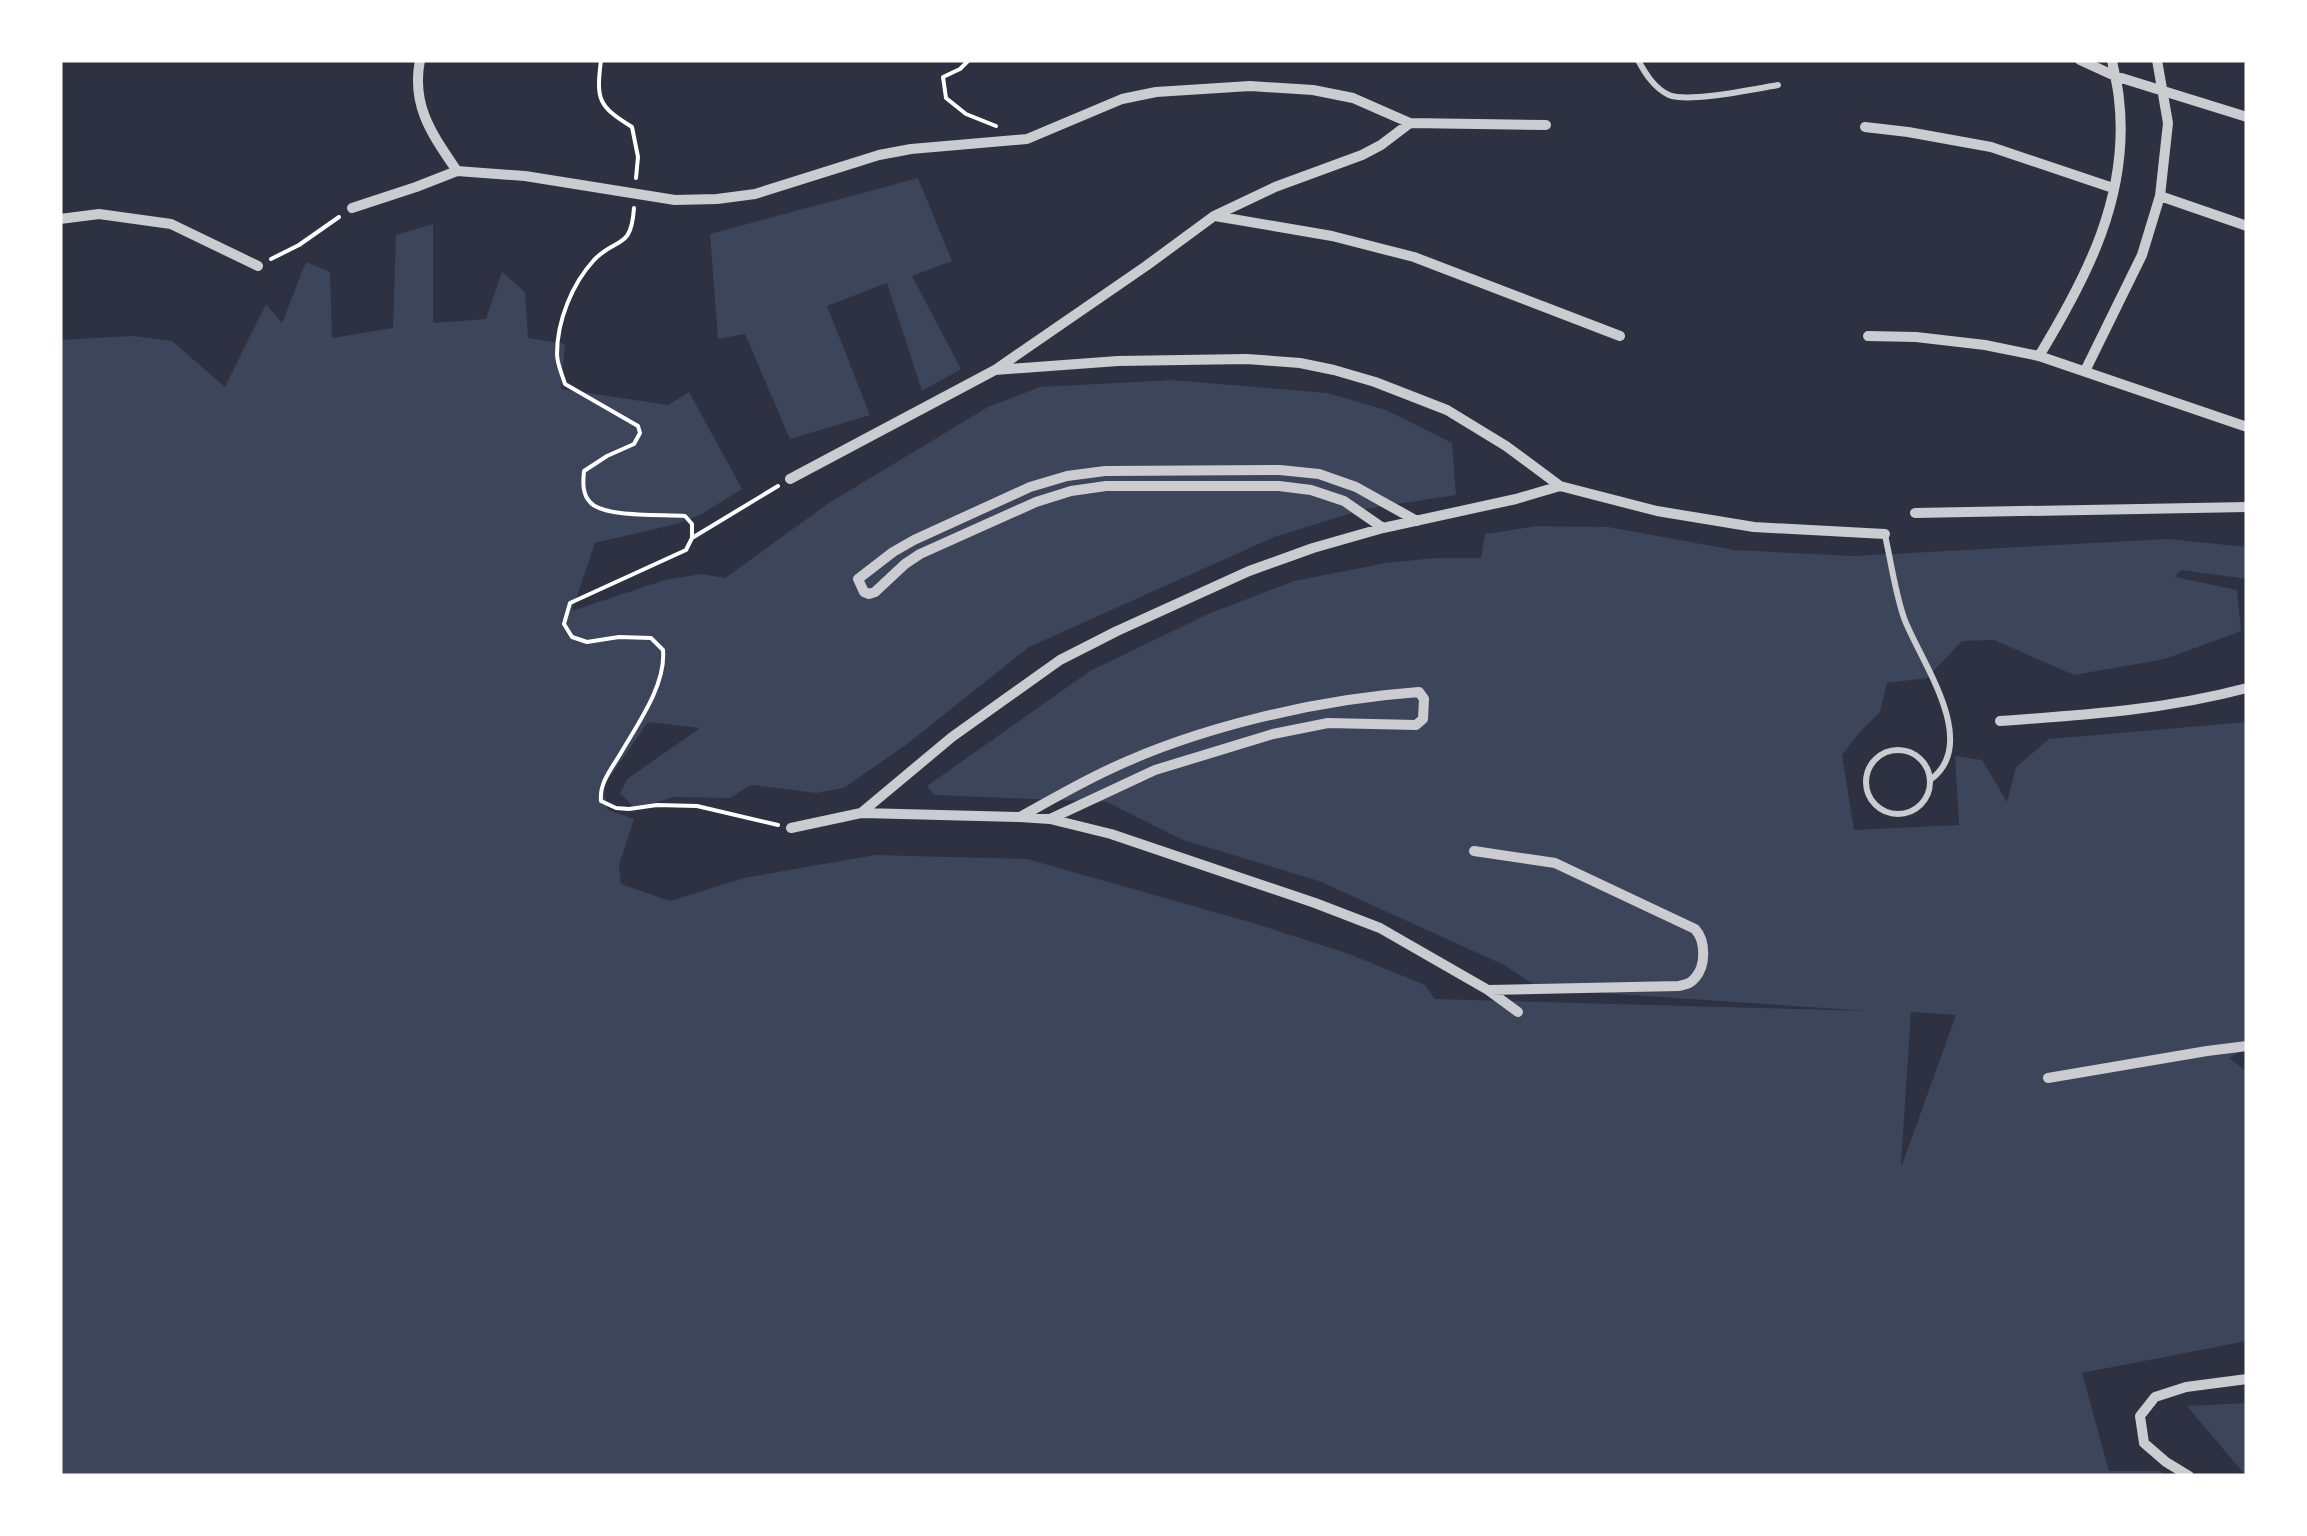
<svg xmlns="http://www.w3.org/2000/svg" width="2307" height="1536" font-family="'Noto Sans',sans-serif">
  <rect width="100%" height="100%" fill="#2d3142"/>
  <path fill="#3c4559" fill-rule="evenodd" d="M918,178L952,261L912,276L961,369L922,391L887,283L827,306L870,415L790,439L745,334L718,339L710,234Z
    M433,224V323L486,319L502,272L525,292L528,338L565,344L561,389L668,405L689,392L742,489L700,515L676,524L595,543L572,611L665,580L701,574L725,578L829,503L988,407L1040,387L1172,380L1327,393L1386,410L1452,443L1456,495L1365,509L1274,537L1029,647L907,744L844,788L816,793L751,785L730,798L673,797L636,809L620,793L627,779L700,728L648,722L603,787L608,810L634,819L619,865L621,884L670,901L744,878L875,855L1027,859L1260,925L1352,955L1425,985L1435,999L1869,1011L1541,989L1504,965L1319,881L1183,840L1107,802L934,795L927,786L1090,671L1208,614L1294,581L1386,563L1436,558H1481L1485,534L1538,526L1608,527L1734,550L1854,556L2168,539L2247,547V579L2181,570L2175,577L2237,590L2241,631L2165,659L2074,675L1994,640L1962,641L1927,678L1887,683L1880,712L1859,733L1842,755L1854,830L1959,825L1955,756L1982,760L2007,802L2016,767L2049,739L2247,722V1048L2229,1058L2247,1072V1341L2082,1373L2109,1471H2160L2165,1476H60V340L133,336L172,341L225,387L266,304L282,323L306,262L330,272L332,338L393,328L396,235ZM1911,1012L1956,1015L1902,1165L1901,1164Z
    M2247,1403V1476H2246L2187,1406Z"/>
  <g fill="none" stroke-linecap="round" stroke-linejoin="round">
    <path stroke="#fff" stroke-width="4" d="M601,60C596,100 598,106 632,127L638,157L636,178
      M969,60L960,69L943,77L946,98L966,114L996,126
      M634,208C631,251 617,236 594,260C572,284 557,321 557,354C557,364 562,374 565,384L638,426L640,433L634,444L607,456L584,471C583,481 582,494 590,502C603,518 664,514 685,516L692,524V538L686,550L570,603L564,624L572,637L587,642L619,637L651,638L663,650C666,684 639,722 622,751C613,767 599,782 601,801L616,808L629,809L657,805L697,806L778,825
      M271,259L299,245L339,217
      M692,538L778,486"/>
    <path stroke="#caccd0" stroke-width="6" d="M1638,60C1645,73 1654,88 1669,95C1689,103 1754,89 1778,85
      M1885,535C1891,562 1895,592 1904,618C1919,659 1982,743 1930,780
      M1866 782a32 32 0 1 1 64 0a32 32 0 1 1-64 0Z"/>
    <path stroke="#caccd0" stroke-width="10" d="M420,60C411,106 432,134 457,171
      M2080,60L2115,76L2247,117
      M1865,127L1908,132L1991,147L2113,188
      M2160,196L2247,226
      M352,208L416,187L457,171L525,176L675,200L717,199L755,194L879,155L911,149L1027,139L1122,99L1156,92L1250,86L1313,90L1353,98L1410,123L1546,125
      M1215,216L1332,236L1414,257L1620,336
      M60,219L99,214L171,224L258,266
      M1868,336L1916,337L1985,345L2039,356L2247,427
      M2039,356C2087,277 2130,195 2119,99C2118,86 2114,73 2112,60
      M995,370L1118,361L1247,359L1300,363L1334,370L1375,382L1447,410L1506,446L1560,486L1657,511L1754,527L1885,534
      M2085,371L2142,255L2160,196L2168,123L2157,60
      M790,479L995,370L1146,266L1214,216L1275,187L1362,155L1381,145L1410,123
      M1915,513L2247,507
      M1383,528L1344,501L1311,490L1279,486H1106L1071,491L1036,502L920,554L905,564L875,592L869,594L864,592L858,579L893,552L914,540L1030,487L1067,476L1105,471L1280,470L1319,474L1356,487L1417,521
      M2000,721C2085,715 2164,710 2247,688
      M862,813L1020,817L1050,819L1111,834L1315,903L1380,928L1488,990L1518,1012
      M1020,817C1049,801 1078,784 1108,770C1198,727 1319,699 1419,692L1424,699L1423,719L1416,725L1328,723L1273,734L1155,770L1050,819
      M791,828L861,813L952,737L1060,660L1117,631L1249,571L1313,548L1383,528L1516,499L1560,486
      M1474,851L1555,863L1695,929C1706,941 1706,966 1695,978C1690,984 1686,984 1679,986L1489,990
      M2048,1078L2207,1051L2247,1046
      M2189,1476L2166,1462L2144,1443L2140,1416L2155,1397L2186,1387L2247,1379"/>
  </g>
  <rect width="2307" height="1536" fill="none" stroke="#ffffff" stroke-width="125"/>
</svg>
